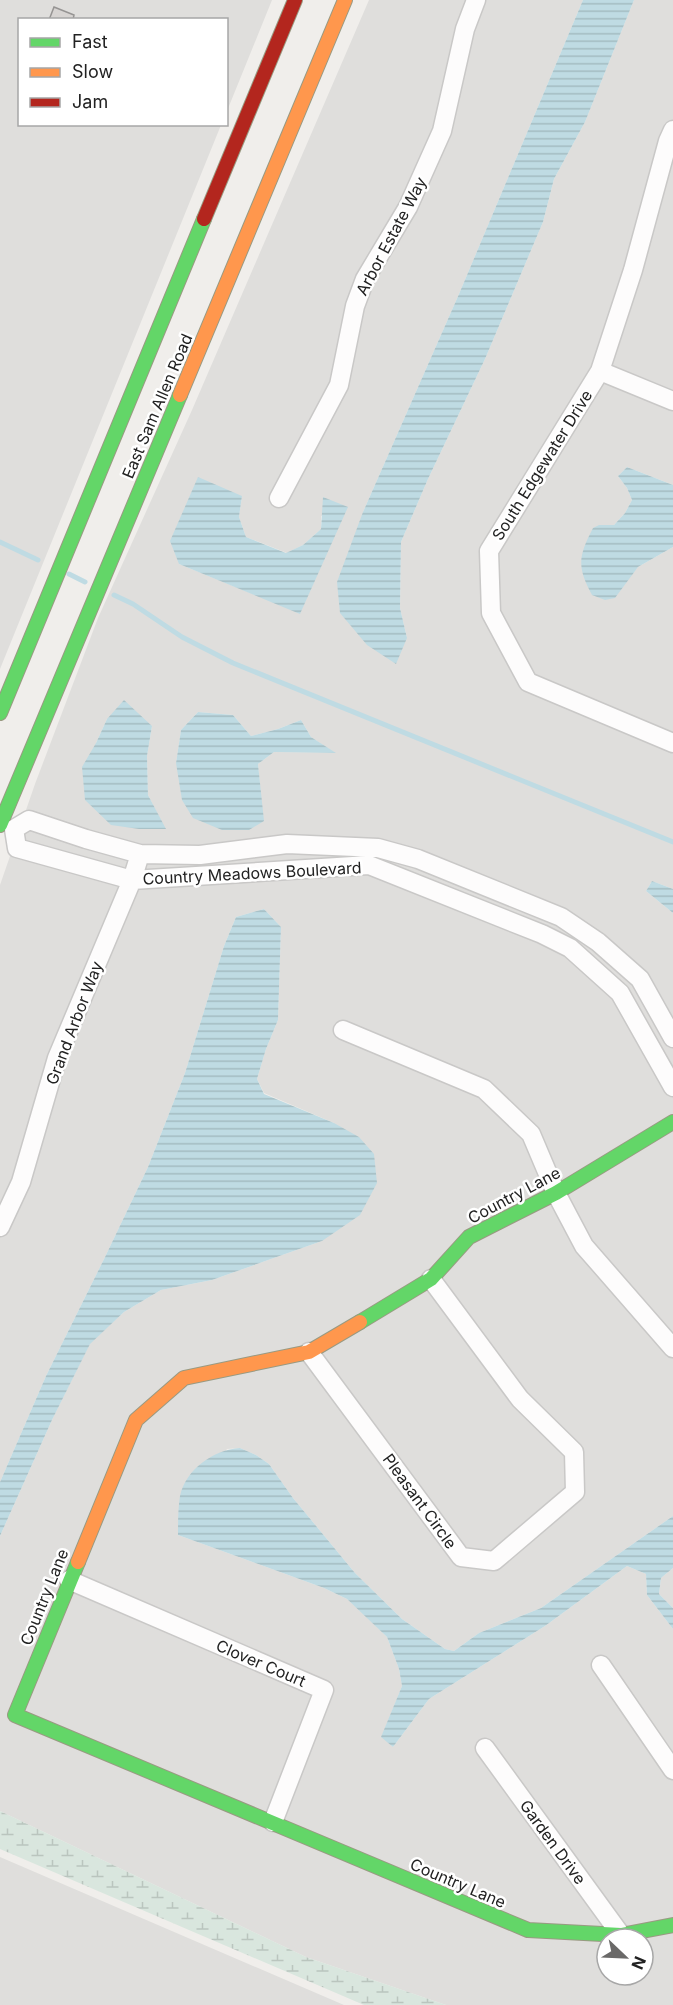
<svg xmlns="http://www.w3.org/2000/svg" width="673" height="2005" font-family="Inter,sans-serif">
  <defs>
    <pattern id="wetland-marsh" width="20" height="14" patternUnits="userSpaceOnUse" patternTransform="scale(1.5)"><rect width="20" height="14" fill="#d9e6de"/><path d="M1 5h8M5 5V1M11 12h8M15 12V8" fill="none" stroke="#bac5be"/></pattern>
    <pattern id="water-rules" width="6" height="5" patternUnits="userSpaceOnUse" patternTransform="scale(1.5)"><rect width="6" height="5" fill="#bfdbe3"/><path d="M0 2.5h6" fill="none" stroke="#a4bcc2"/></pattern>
  </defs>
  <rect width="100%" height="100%" fill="#f0eeeb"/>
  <path fill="#dfdedc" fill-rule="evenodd" d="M0,0H272L227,111L226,20H20V124L221,125L0,669Z
    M369,0H583L459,294L363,512L407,638L400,608L401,542L428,479L485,359L543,222L554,179L585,122L634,0H673V485L627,467L618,476L627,488L632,500L625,513L614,525H599L627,580L638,567L673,547V889L652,881L646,891L673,913V1516L541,1608L479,1633L454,1651L445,1649L402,1619L355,1573L293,1498L269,1464L256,1455L240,1448L227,1449L179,1512L178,1535L324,1588L347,1599L367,1617L387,1637L399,1669L402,1686L382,1736L393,1747L429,1699L545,1626L627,1566L646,1574L647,1595L673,1629V2005H446L306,1957L0,1811V1536L52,1420L90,1343L124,1312L161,1290L212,1280L322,1241L334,1123L264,1093L257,1079L266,1049L278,1020L281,927L264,909L236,917L224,946L185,1073L148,1167L105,1257L46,1376L0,1482V885L35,784L98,618L192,410ZM242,496L239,517L246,537L287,553L303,545L321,529V516L347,507L300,613L179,564ZM198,712L233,715L251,736L278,729L301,720L311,737L335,753L274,752L258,764L263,821L176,763L181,730ZM107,719L152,726L147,756L148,795L165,829L96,743ZM607,1939H643V1975H607Z
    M673,1568V1608L659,1594L661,1578Z
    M0,1857L344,2005H0Z"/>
  <path fill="url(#wetland-marsh)" d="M0,1811L306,1957L446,2005H364L0,1849Z"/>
  <path fill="url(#water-rules)" d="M583,0H634L585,122L554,179L543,222L485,359L428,479L401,542L400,608L407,638L396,664L367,645L340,613L337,582L363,512L459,294Z
    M627,467L673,485V547L638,567L615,598L605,600L592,595C577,567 578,557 593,528L599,525H614L625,513L632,500L627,488L618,476Z
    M198,477L242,496L239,517L246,537L286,553L303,545L321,529L323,497L348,507L300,614L179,564L170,541Z
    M124,700L152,726L147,756L148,795L166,829H139L111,825L85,800L82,767L96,743L107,719Z
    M198,712L233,715L251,736L278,729L301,720L311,737L336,753L274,752L258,764L264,821L249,830H222L193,818L182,800L176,763L181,730Z
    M652,881L673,889V913L646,891Z
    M264,909L281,927L278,1020L266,1049L257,1079L264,1094L334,1123L359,1137L374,1154L377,1183L360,1215L322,1241L212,1280L161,1290L124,1312L90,1344L52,1420L0,1536V1482L46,1376L105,1257L148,1167L185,1073L224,946L236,917Z
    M240,1448L256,1455L269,1464L293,1498L355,1573L402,1619L445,1649L454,1651L479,1633L541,1608L673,1516V1568L661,1578L659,1594L673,1608V1629L647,1595L646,1574L627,1566L545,1626L429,1699L393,1747L381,1737L402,1686L399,1669L387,1637L347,1599L324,1588L178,1535C178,1522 178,1509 180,1496C186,1469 213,1450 240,1448Z"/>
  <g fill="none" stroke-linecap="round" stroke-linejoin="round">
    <path stroke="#bfdbe3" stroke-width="5" d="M0,542L38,560
      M69,574L85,582
      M114,595L133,604L182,637L233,663L673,842"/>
  </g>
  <path fill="#d7d4d2" stroke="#969493" stroke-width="1.5" d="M54,7L74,15L73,20H49Z"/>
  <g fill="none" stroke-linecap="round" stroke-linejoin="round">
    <defs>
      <path id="street" d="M673,130L668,141L633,270L600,371L489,551L491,613L528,682L673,743
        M600,371L673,401
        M279,498L339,385L355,306L365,279L408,207L442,131L465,29L476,0
        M14,829L17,848L132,880L369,865L542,934L570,948L620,993L673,1087
        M14,829L29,820L86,839L140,854L200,855L287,844L378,848L418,859L561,917L598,942L640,979L673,1038
        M343,1030L484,1089L531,1134L556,1193L584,1246L673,1348
        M0,1227L21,1182L57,1058L132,880L140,854
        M309,1352L461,1557L494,1561L575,1492L574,1452L520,1399L431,1279
        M69,1580L324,1690L273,1822
        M601,1665L673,1770
        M485,1748L621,1935"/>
      <path id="fast" d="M0,713L204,219
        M0,825L180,395
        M360,1322L431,1279L469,1237L556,1193L673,1122
        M78,1562L15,1715L528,1930L621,1935L673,1925"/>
      <path id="slow" d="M180,395L345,0
        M78,1562L136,1420L184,1378L309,1352L360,1322"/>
      <path id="jam" d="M204,219L295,0"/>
    </defs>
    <use href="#street" stroke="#c9c8c7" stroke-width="21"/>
    <use href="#fast" stroke="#999a82" stroke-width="16"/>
    <use href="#slow" stroke="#999a82" stroke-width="16"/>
    <use href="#jam" stroke="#999a82" stroke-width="16"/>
    <use href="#street" stroke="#fdfcfc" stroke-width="18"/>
    <use href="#fast" stroke="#63d668" stroke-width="14"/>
    <use href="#slow" stroke="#ff974d" stroke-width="14"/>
    <use href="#jam" stroke="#b3261e" stroke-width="14"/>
  </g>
  <g text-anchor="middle" stroke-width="5" stroke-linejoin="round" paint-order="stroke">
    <g font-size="16" fill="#222" stroke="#fff">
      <text transform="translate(391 236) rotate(-62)" y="6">Arbor Estate Way</text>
      <text transform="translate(157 406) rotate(-67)" y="6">East Sam Allen Road</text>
      <text transform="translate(542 465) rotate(-58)" y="6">South Edgewater Drive</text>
      <text transform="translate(252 873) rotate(-3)" y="6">Country Meadows Boulevard</text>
      <text transform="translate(74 1023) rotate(-69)" y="6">Grand Arbor Way</text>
      <text transform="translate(514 1195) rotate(-28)" y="6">Country Lane</text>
      <text transform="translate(420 1501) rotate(54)" y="6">Pleasant Circle</text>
      <text transform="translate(44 1597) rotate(-68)" y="6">Country Lane</text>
      <text transform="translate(261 1663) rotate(23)" y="6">Clover Court</text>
      <text transform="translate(553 1842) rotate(54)" y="6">Garden Drive</text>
      <text transform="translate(458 1883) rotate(23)" y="6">Country Lane</text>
    </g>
  </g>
  <rect x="18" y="18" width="210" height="108" fill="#ffffff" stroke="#a7a7a7" stroke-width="1.5"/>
  <rect x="30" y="38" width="30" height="9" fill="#63d668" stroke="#a7a7a7" stroke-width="1.5"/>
  <text x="72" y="48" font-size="18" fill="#222222">Fast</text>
  <rect x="30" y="68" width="30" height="9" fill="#ff974d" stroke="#a7a7a7" stroke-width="1.5"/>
  <text x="72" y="78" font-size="18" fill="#222222">Slow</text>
  <rect x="30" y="98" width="30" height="9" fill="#b3261e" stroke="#a7a7a7" stroke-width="1.5"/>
  <text x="72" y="108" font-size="18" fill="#222222">Jam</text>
  <g transform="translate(625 1957) rotate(113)"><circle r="28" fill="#ffffff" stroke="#a7a7a7" stroke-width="1.5"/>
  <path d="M0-4.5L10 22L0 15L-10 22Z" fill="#6a6968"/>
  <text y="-9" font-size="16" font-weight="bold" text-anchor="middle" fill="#222222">N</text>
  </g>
</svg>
